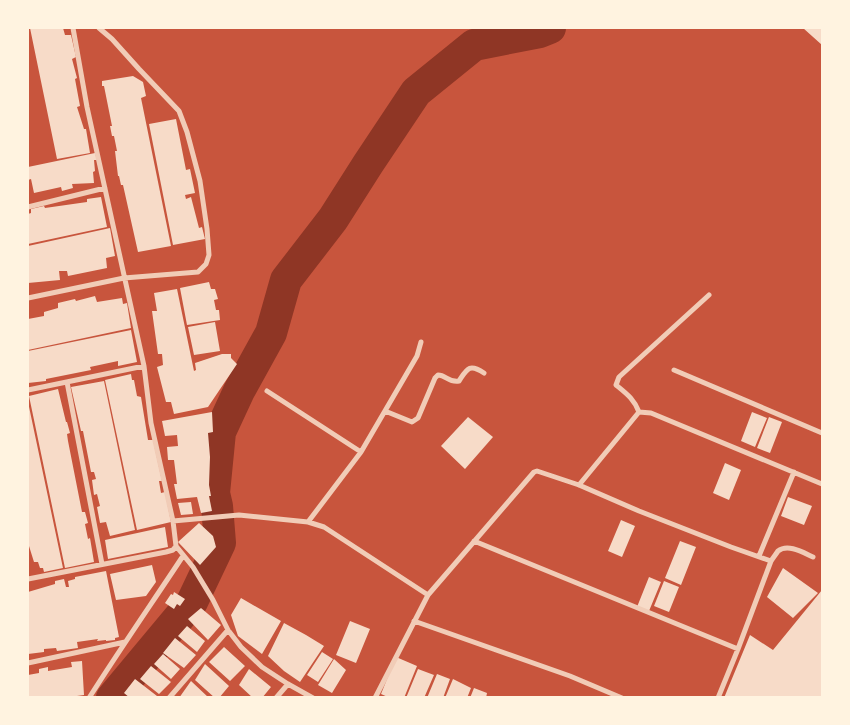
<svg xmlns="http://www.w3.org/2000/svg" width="850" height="725" font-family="Figtree,sans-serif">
  <rect width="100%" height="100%" fill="#c8553d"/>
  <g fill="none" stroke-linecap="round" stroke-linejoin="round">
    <path stroke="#8f3625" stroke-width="32" d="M112,698L192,602L220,543L217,506L214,493L220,432L239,391L271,333L286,280L333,219L368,164L416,92L474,45L540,32L550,28"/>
  </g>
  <path fill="#f7dbc8" d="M30,28H63L65,35H71L76,57L72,59L77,78L75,79L80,106L77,107L84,129H86L90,153L57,159Z
    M803,28H822V45Z
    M133,76L143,82L146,96L141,98L171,246L138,252L123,185H121L119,176H118L115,151H117L114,136H112L110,126H112L104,86H102V81Z
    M176,119L186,170L190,169L195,193L185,195L186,199L191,197L199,228L202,227L205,239L173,245L149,124Z
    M95,153L97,160H94L95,171L93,172L94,183L72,184L73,188L62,191L61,187L34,193L31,179L28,180V167Z
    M101,197L107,227L28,244V214L31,213V209L44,206L45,208L87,202V199Z
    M110,228L115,256L106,258L107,268L68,276L67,271H59L60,280L28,283V246Z
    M209,282L211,289H215L218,299L214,300L216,310H219L220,320L187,325L180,288Z
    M177,289L194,371L196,370L195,363L222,354H231V358L237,364L208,407L174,414L171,402H166L157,367L163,365L162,354H158L152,311H157L154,293Z
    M95,296L97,302L122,298L123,304L127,303L131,328L28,350V319L44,316V312L58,308V303L75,299L76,301Z
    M215,322L220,351L194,355L188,327Z
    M131,330L137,362L118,366V361L90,367L91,370L46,379V381L28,383V351Z
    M131,374L132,380H134L137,396L141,397L148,440H153L162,481H159L161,493L165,492L171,522L137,530L105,380Z
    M104,381L135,530L110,536L106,522L100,523L97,507L100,506L97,494L94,495L92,480L96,479L94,472H91L83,431H81L71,387Z
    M58,389L66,422H67L70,433L67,434L68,441L82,512H85L88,523L85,524L88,539L90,538L94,562L65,568L29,396Z
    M28,402L63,568L44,572L43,568H40L38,562H34L29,546L28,547Z
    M212,412L213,432L208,433L210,457L209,485L211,496H209L212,511L201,513L197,497L177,499L174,484H177L174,460H168L167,447L178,446L177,435L165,436L162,421Z
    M752,412L767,418L755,447L741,441Z
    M468,417L493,437L465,469L441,446Z
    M769,417L782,422L770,453L757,448Z
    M725,463L741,470L729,500L713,493Z
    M788,497L812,506L804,525L781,516Z
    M191,502L193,514L181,515L178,503Z
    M621,520L635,526L622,557L608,551Z
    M199,523L213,536L216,547L200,565L178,542Z
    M165,527L168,547L108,559L105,540Z
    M680,541L696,547L681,585L665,578Z
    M152,565L156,582L146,596L116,600L110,574Z
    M783,568L818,593L793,618L767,597Z
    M106,571L119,637L115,638V640L106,641V640L97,641L98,639L77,642L78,648L57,651L56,648L44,649V652L28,654V592L55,584V581L64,579L66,587H69L68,581L75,579V577Z
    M649,577L661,582L649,611L637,607Z
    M664,581L679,587L669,612L654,606Z
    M822,590V698H724L750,635L773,650Z
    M174,592L185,599L180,606L177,604L174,609L165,603L171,594L173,595Z
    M241,598L281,621L262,654L238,636L231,615Z
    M201,608L221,625L208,640L188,619Z
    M350,621L370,629L356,663L336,655Z
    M284,623L306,635L324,646L300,682L284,671L268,656Z
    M187,626L205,641L197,652L178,636Z
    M175,638L196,655L184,668L163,653Z
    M224,647L245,666L230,681L209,662Z
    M322,652L333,659L318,682L307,675Z
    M163,654L180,669L171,679L154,664Z
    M396,657L417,666L404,698H390L381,694Z
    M334,659L346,670L332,693L318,685Z
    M82,661L84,695L77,696V698H28V675L39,673V669L48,667V671L72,667L71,662Z
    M205,664L229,686L219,698H215L195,680Z
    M151,666L171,682L159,694L140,679Z
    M249,669L271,687L262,698H253L239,685Z
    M418,669L434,675L424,698H406Z
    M437,674L450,679L443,698H427Z
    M135,679L157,696L156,698H130L124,693Z
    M453,679L471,688L467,698H445Z
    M191,681L209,698H179Z
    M474,688L487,693L486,698H470Z"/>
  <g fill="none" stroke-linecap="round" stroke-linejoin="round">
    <path stroke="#f1ccb7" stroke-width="5" d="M73,28L87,107L144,366L151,423L173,521L176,546L193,567L213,600L228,630L241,647L262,667L288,684L313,698
      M28,207L105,188
      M28,298L124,278L198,272L206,264L209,255L207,229L200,181L187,132L179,111L139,69L112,39L99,28
      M674,370L822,433
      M67,382L102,564
      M28,390L144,366
      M267,391L361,452L308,522
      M385,411L412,422L418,418L435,378L438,375C446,375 449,383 459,381C467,369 469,363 484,373
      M639,412C634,399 627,394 616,385L619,377L709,295
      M361,452L417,356L421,342
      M579,485L639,412L651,413L822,484
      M173,521L239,515L308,522L324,527L428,595
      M474,541L738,649
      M759,556L794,472
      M771,561C773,558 776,554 778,551C788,543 804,553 813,557
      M28,579L166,552L173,550L176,546
      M414,621L570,676L622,698
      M28,663L125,642
      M89,698C120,649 152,603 183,556
      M169,698L228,630
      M276,698L288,684
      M375,698L428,595L534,472L537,471L579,485L639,511L731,547L771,561L738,649L718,698"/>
  </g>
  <rect width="850" height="725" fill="none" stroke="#fff3e0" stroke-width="58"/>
</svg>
